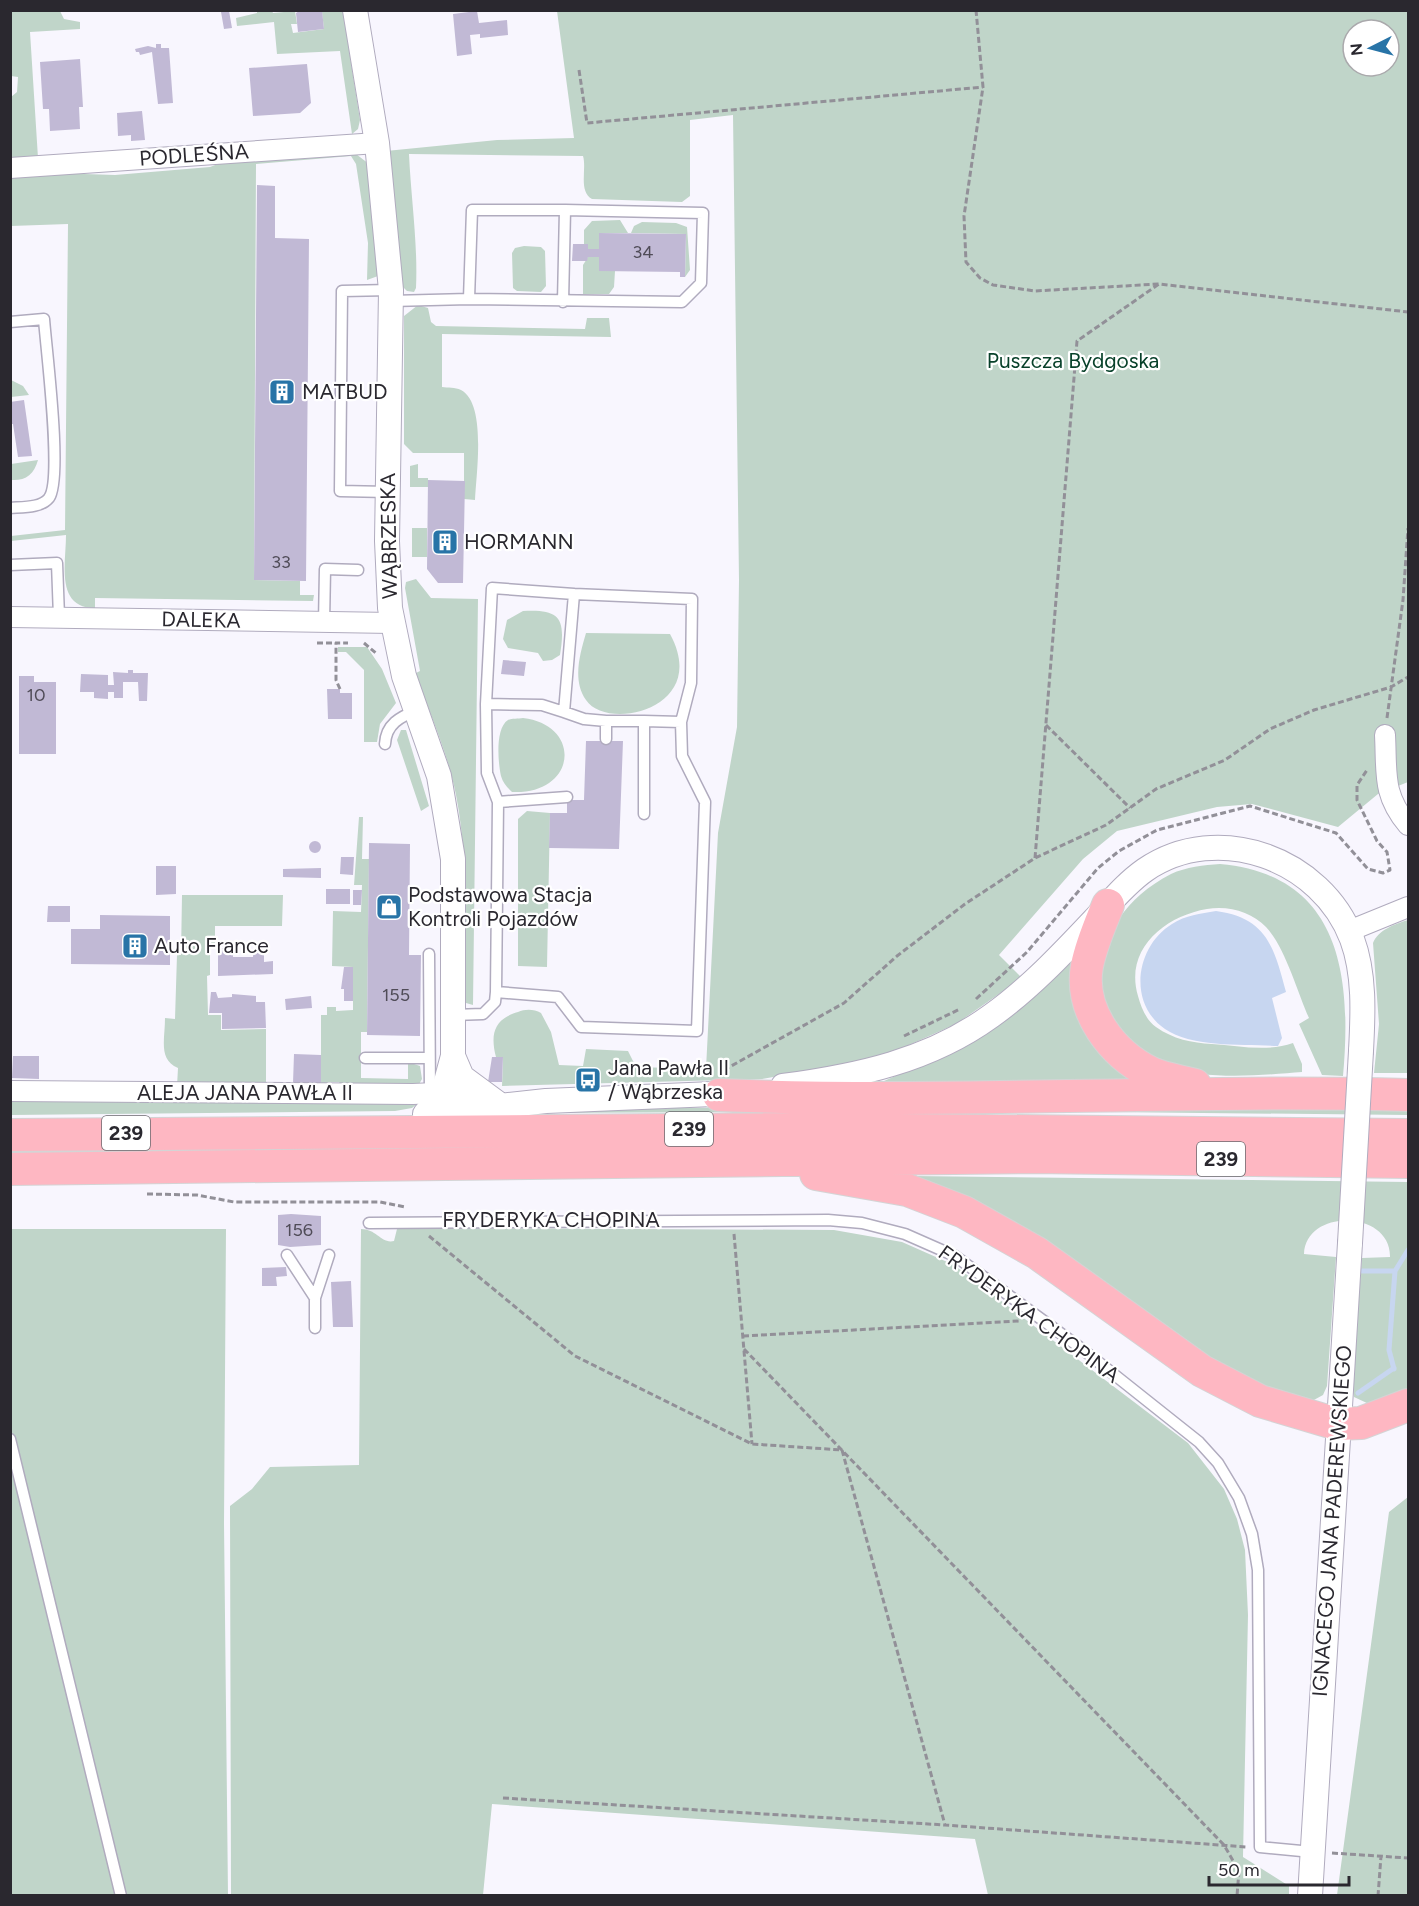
<svg xmlns="http://www.w3.org/2000/svg" width="1419" height="1906" font-family="Figtree,sans-serif">
  <rect width="100%" height="100%" fill="#f8f6fe"/>
  <path fill="#c0d5c9" fill-rule="evenodd" d="M11,11H60L64,19L80,22V29L30,32L38,158L11,160V97L17,92L18,77L11,76Z
    M257,11H272L273,13L295,11L297,24H291L293,33L324,29L322,12L343,11L360,120L358,129L352,134L340,51L277,54L274,22L237,26L236,18L257,13Z
    M557,11H1408V782L1378,794L1338,827L1252,804L1217,807L1117,831L1083,859L999,955L1022,978L956,1024L880,1058L762,1079L502,1086L503,1058L496,1057C490,1034 494,1019 518,1012C525,1009 534,1009 541,1013L551,1032L559,1065L583,1066L586,1049L628,1051L636,1067L706,1069L718,833L737,727L739,580L733,115L690,120V196L682,202L592,199C578,191 587,169 583,156L409,154C411,199 418,243 416,288L414,292L407,291L400,284L386,151L497,140L574,138ZM1353,30H1389V66H1353Z
    M356,154L369,164L378,276L367,280L368,243L356,164L351,156L256,164L254,580L300,581V595H314L313,601L95,598V608C55,608 66,563 66,535L11,541V536L65,530L68,224L11,226V177L54,173L115,175L210,167L223,162Z
    M620,220L628,233H600L599,249H588V245L584,244V230L592,221Z
    M642,222L676,223L687,227L690,270L685,277L686,234L631,233L634,226Z
    M524,246L541,247L545,251L546,286L541,292L517,291L513,288L512,253L515,248Z
    M588,257H599V271H615L614,287L609,294H583V265Z
    M418,305L428,308L431,322L436,326L585,329L587,318H609L611,337L442,334V387C448,388 455,387 461,390C487,404 476,474 475,500L464,499V453H413L404,444V316Z
    M11,380L23,386L29,395L11,397Z
    M38,460C34,475 25,481 11,480V464Z
    M418,464V478H428V487H410V466Z
    M412,528H427V557H412Z
    M416,579L431,598L478,599L473,1005L466,1003L464,997C465,930 469,862 456,795C448,753 429,713 416,673L420,671L405,588L406,582Z
    M523,611C560,609 566,618 560,655L552,660L543,661L538,653L508,648L503,639L507,620Z
    M586,633L670,634C711,709 607,732 586,700C572,680 580,654 586,633Z
    M338,647H367L382,669L396,703L380,724L377,742H364V670L346,652H338Z
    M523,718C583,725 577,795 512,792C507,787 503,783 501,776C498,763 495,728 508,720C512,718 518,719 523,718Z
    M401,730H406L429,806L421,811L397,740Z
    M527,811L550,813L547,967L518,966V819Z
    M359,817H363L362,859H369L367,1032H361V1078L408,1079V1062L420,1066L422,1079L418,1086L342,1087L339,1082H328L327,1085L296,1086L293,1083H321V1015H327V1007H336V1011L353,1010V967L332,966L333,911L361,912L362,885H354Z
    M1220,864C1341,875 1352,976 1343,1076L1322,1075L1299,1024L1309,1018C1297,991 1285,947 1266,927C1252,912 1228,905 1207,909C1165,916 1124,949 1138,996C1141,1007 1146,1020 1156,1027C1173,1039 1192,1043 1212,1044C1239,1046 1268,1052 1293,1043L1302,1064V1072C1265,1075 1204,1081 1170,1066C1074,1024 1083,919 1171,874C1186,867 1204,865 1220,864Z
    M182,895H283L282,926H215V945H210V975L207,976L208,1015H221V1030L266,1029V1084L177,1086L178,1068C158,1059 165,1040 165,1018L175,1019L177,955H181Z
    M1408,920V1073H1374L1379,1024L1373,943C1378,930 1395,924 1408,920Z
    M1077,950L1137,1083L875,1085L918,1066Z
    M10,1096L418,1103L412,1108L395,1111L11,1115Z
    M801,1107H1408V1115L1011,1111L523,1113L559,1109Z
    M913,1176L1408,1182V1390L1369,1404L1354,1397L1352,1382L1362,1258L1390,1257C1391,1210 1306,1208 1304,1254L1336,1257L1327,1386L1323,1395L1312,1401L1247,1381Z
    M456,1228L834,1230L902,1242L954,1265L1188,1443L1224,1489L1237,1519L1245,1550L1248,1615L1243,1857L1289,1886V1895H988L975,1839L492,1804L483,1895H231L230,1506L252,1489L270,1467L359,1465L361,1229C377,1229 381,1244 394,1241L397,1229Z
    M11,1229H226L224,1523L228,1895L11,1896Z
    M1408,1497V1895H1337L1389,1512Z"/>
  <path fill="#c7d6f0" d="M1216,911C1267,918 1274,947 1286,992L1272,998L1282,1038L1278,1046C1245,1044 1192,1048 1165,1029C1127,1003 1136,946 1172,924C1186,915 1200,914 1216,911Z"/>
  <g fill="none" stroke-linecap="round" stroke-linejoin="round">
    <path stroke="#c7d6f0" stroke-width="5" d="M1362,1271H1395
      M1394,1369L1389,1350L1395,1271L1408,1250
      M1358,1393L1394,1368"/>
  </g>
  <path fill="#c1b9d5" d="M301,10H322L324,29L298,32L296,13Z
    M229,11L232,28L224,29L221,12Z
    M477,11L479,23L507,20L508,35L480,38V34L470,35L472,54L457,56L453,14Z
    M156,44H161V48H169L173,103L158,104L152,52L140,55L139,52H136L135,49L148,46L156,48Z
    M80,59L83,107H79L80,129L50,131L49,109H43L40,62Z
    M307,64L311,103L300,113L253,116L249,68Z
    M142,111L145,140L131,141V135L118,136L117,113Z
    M257,185L275,186V238L309,239L306,581L254,580Z
    M599,233L686,234L685,277H680V272L599,271V257H588L587,261H572L573,244H588V249H599Z
    M24,400L32,456L18,457L13,424H10V402Z
    M428,480L465,481L463,583H438L427,569Z
    M503,660L526,662L524,676L501,674Z
    M128,670H133V673H148L147,701H139L138,682H123V698H114V692H108V699L94,698V692H80L81,674L108,675V685H114L113,672L128,673Z
    M19,676H34V682H56V754H19Z
    M327,689H340V693H352V719H328Z
    M586,741H623L619,849L549,848L550,813H567V800H584Z
    M309 847a6 6 0 1 1 12 0a6 6 0 1 1-12 0Z
    M369,843L410,844L409,955H421L420,1036L367,1035Z
    M341,857H354L353,875L340,874Z
    M156,866H176V894L156,895Z
    M321,868V878L283,877V869Z
    M326,889H350V904H326Z
    M353,890H362L361,905H353Z
    M48,906H70V922H47Z
    M100,915L170,916V965L71,964V929H100Z
    M218,948H233V957H253V950H264V962L273,961V974L218,976Z
    M344,967H353V1001H344V989H341Z
    M211,992H216L218,998L232,997V994L256,996V1002H265L266,1028L222,1029V1013H209Z
    M311,996L312,1008L286,1010L285,999Z
    M294,1054L321,1055V1084L293,1083Z
    M13,1056H39V1079L12,1078Z
    M492,1057H503L502,1082H488Z
    M291,1214L321,1216V1245L290,1247L278,1245V1215Z
    M286,1267L287,1276L276,1277L277,1286H262V1268Z
    M351,1281L353,1327H333L331,1282Z"/>
  <g fill="none" stroke-linecap="round" stroke-linejoin="round">
    <defs>
      <path id="service" d="M469,299L472,210H565L563,302
        M391,301L469,299L682,302L701,283L703,213L565,210
        M10,322L44,319C46,348 63,479 49,498C41,508 23,507 10,508
        M388,492L340,491L342,291L391,290
        M10,565L57,563L59,617
        M324,623L325,569L358,570
        M486,704L487,773L498,802L496,992
        M564,712L542,705L486,704L492,588L574,594
        M606,721L584,719L564,712L574,594L692,599L691,683L681,722
        M606,739V721H644
        M385,744C386,724 400,717 417,710
        M498,802L567,797
        M429,954L430,1093
        M453,1015L483,1014L495,1002L496,992L558,997L581,1027L697,1031L705,802L682,756L681,722L644,721V814
        M365,1058H429
        M369,1223L828,1220L862,1223L905,1234L955,1256L1082,1349L1199,1442L1218,1463L1239,1498L1252,1534L1258,1570L1260,1847L1312,1852
        M287,1255L315,1298V1328
        M315,1298L329,1255
        M10,1439L121,1896"/>
      <path id="minor" d="M10,168L377,143
        M10,617L392,623
        M1385,735C1387,773 1382,794 1408,825
        M1349,931L1408,907
        M10,1091L413,1094L480,1091"/>
      <path id="tertiary" d="M355,10L377,143L391,290L387,541L390,608L404,676L439,776L453,859V1056L443,1093L425,1114
        M453,1056L462,1077L500,1105
        M783,1086C857,1076 929,1061 991,1016C1029,989 1062,954 1094,920C1110,903 1125,884 1145,870C1218,820 1322,859 1352,939C1365,974 1363,1014 1361,1051
        M425,1114L546,1101L737,1093
        M1310,1896L1350,1243"/>
      <path id="primary" d="M1108,905C1100,925 1091,945 1087,966C1079,1011 1112,1054 1151,1073C1165,1079 1180,1081 1195,1085
        M719,1095C949,1104 1179,1089 1408,1095
        M10,1135L803,1129L1408,1135
        M10,1169L1034,1157L1408,1162
        M816,1174L907,1190L964,1212L1037,1253L1202,1371L1260,1401L1337,1424L1361,1423L1408,1405"/>
    </defs>
    <use href="#service" stroke="#b0abbe" stroke-width="13"/>
    <use href="#minor" stroke="#b0abbe" stroke-width="22"/>
    <use href="#tertiary" stroke="#b0abbe" stroke-width="26"/>
    <use href="#primary" stroke="#d4d4d5" stroke-width="34"/>
    <path stroke="#929098" stroke-width="3" stroke-dasharray="6 3" stroke-linecap="butt" d="M976,10L983,87L964,216L966,262L980,278L993,285L1035,291L1159,284L1408,312
      M579,70L587,123L983,87
      M317,643H336
      M364,643L377,654
      M340,689L336,680V643H348
      M1387,718L1403,600L1408,528
      M1046,725L1130,808
      M1035,858L1077,341L1159,284
      M976,999L1027,952L1098,868L1119,851L1157,830L1250,806L1336,833L1368,869L1383,873L1390,870L1387,852L1377,841L1357,800V785L1367,770
      M904,1036L960,1009
      M724,1070L844,1003L897,956L965,904L1035,858L1106,825L1156,789L1225,760L1270,729L1314,710L1391,687L1408,677
      M147,1194L197,1195L234,1202H380L405,1207
      M734,1234L752,1444
      M429,1236L575,1356L752,1444L842,1450L945,1825
      M743,1336L1019,1321
      M744,1349L1224,1845L1239,1871L1237,1896
      M503,1798L945,1825L1247,1847
      M1332,1853L1408,1858
      M1378,1896L1381,1856"/>
    <use href="#service" stroke="#fff" stroke-width="10"/>
    <use href="#minor" stroke="#fff" stroke-width="20"/>
    <use href="#tertiary" stroke="#fff" stroke-width="24"/>
    <use href="#primary" stroke="#feb7c2" stroke-width="32"/>
    <defs>
      <path id="tertiary-bridge" d="M1350,1243L1361,1051"/>
    </defs>
    <use href="#tertiary-bridge" stroke="#b0abbe" stroke-width="26" stroke-linecap="butt"/>
    <use href="#tertiary-bridge" stroke="#fff" stroke-width="24"/>
  </g>
  <defs>
    <symbol id="building-square" viewBox="-11 -11 22 22"><rect x="-9" y="-9" width="18" height="18" rx="4" fill="#2874a7" stroke="#fff"/><path d="M-4-6H4V6H1V3H-1V6H-4ZM-2.5-4.3h1.7v1.8h-1.7ZM.8-4.3h1.7v1.8H.8ZM-2.5-1h1.7V.8h-1.7ZM.8-1h1.7V.8H.8Z" fill="#fff"/></symbol>
    <symbol id="shop-square" viewBox="-11 -11 22 22"><rect x="-9" y="-9" width="18" height="18" rx="4" fill="#2874a7" stroke="#fff"/><path d="M-5-2.5h2.3a2.7 3.5 0 0 1 5.4 0H5L5.5 6h-11ZM-1.5-2.5h3a1.5 2.3 0 0 0-3 0Z" fill="#fff"/></symbol>
    <symbol id="bus-square" viewBox="-11 -11 22 22"><rect x="-9" y="-9" width="18" height="18" rx="4" fill="#2874a7" stroke="#fff"/><path d="M-5-6H5V4H4V6H2V4H-2V6H-4V4H-5ZM-3.5-4V0h7V-4ZM-3.5 1.2v1.5H-2V1.2ZM2 1.2v1.5H3.5V1.2Z" fill="#fff"/></symbol>
  </defs>
  <g fill-rule="evenodd">
    <use href="#building-square" x="267" y="377" width="30" height="30"/>
    <use href="#building-square" x="430" y="527" width="30" height="30"/>
    <use href="#shop-square" x="374" y="892" width="30" height="30"/>
    <use href="#building-square" x="120" y="931" width="30" height="30"/>
    <use href="#bus-square" x="573" y="1065" width="30" height="30"/>
  </g>
  <g text-anchor="middle" stroke-width="4.5" stroke-linejoin="round" paint-order="stroke">
    <g font-size="18" fill="#504c58">
      <text x="643" y="258">34</text>
      <text x="281" y="568">33</text>
      <text x="36" y="701">10</text>
      <text x="396" y="1001">155</text>
      <text x="299" y="1236">156</text>
    </g>
    <g fill="#fff" stroke="#6a686d" stroke-width="1.5">
      <rect x="665" y="1112" width="48" height="34" rx="4.5"/>
      <rect x="102" y="1116" width="48" height="34" rx="4.5"/>
      <rect x="1197" y="1142" width="48" height="34" rx="4.5"/>
    </g>
    <g font-size="20" font-weight="bold" fill="#2a282f">
      <text x="689" y="1136">239</text>
      <text x="126" y="1140">239</text>
      <text x="1221" y="1166">239</text>
    </g>
    <g font-size="21" fill="#2a282f" stroke="#fff">
      <text transform="translate(194 155) rotate(-4)" y="7">PODLEŚNA</text>
      <text transform="translate(389 536) rotate(-91)" y="7">WĄBRZESKA</text>
      <text transform="translate(201 620) rotate(1)" y="7">DALEKA</text>
      <text x="245" y="1100">ALEJA JANA PAWŁA II</text>
      <text x="551" y="1227">FRYDERYKA CHOPINA</text>
      <text transform="translate(1029 1314) rotate(36)" y="7">FRYDERYKA CHOPINA</text>
      <text transform="translate(1332 1521) rotate(-86)" y="7">IGNACEGO JANA PADEREWSKIEGO</text>
    </g>
    <g font-size="21" fill="#08412a" stroke="#fff">
      <text x="1073" y="368">Puszcza Bydgoska</text>
    </g>
    <g font-size="21" fill="#2a282f" stroke="#fff" text-anchor="start">
      <text x="302" y="399">MATBUD</text>
      <text x="464" y="549">HORMANN</text>
      <text x="408" y="902">Podstawowa Stacja<tspan x="408" dy="24">Kontroli Pojazdów</tspan></text>
      <text x="154" y="953">Auto France</text>
      <text x="608" y="1075">Jana Pawła II<tspan x="608" dy="24">/ Wąbrzeska</tspan></text>
    </g>
  </g>
  <rect width="1419" height="1906" fill="none" stroke="#2a282f" stroke-width="24"/>
  <g transform="translate(1371 48) rotate(264)"><circle r="28" fill="#ffffff" stroke="#aaa9ac" stroke-width="1.5"/>
  <path d="M0-4.5L10 22L0 15L-10 22Z" fill="#2874a7"/>
  <text y="-9" font-size="16" font-weight="bold" text-anchor="middle" fill="#2a282f">N</text>
  </g>
  <path d="M1209 1876v9h140v-9" fill="none" stroke="#2a282f" stroke-width="3"/>
  <text x="1218" y="1876" font-size="18" fill="#2a282f" stroke="#ffffff" stroke-width="4.5" paint-order="stroke">50 m</text>
</svg>
